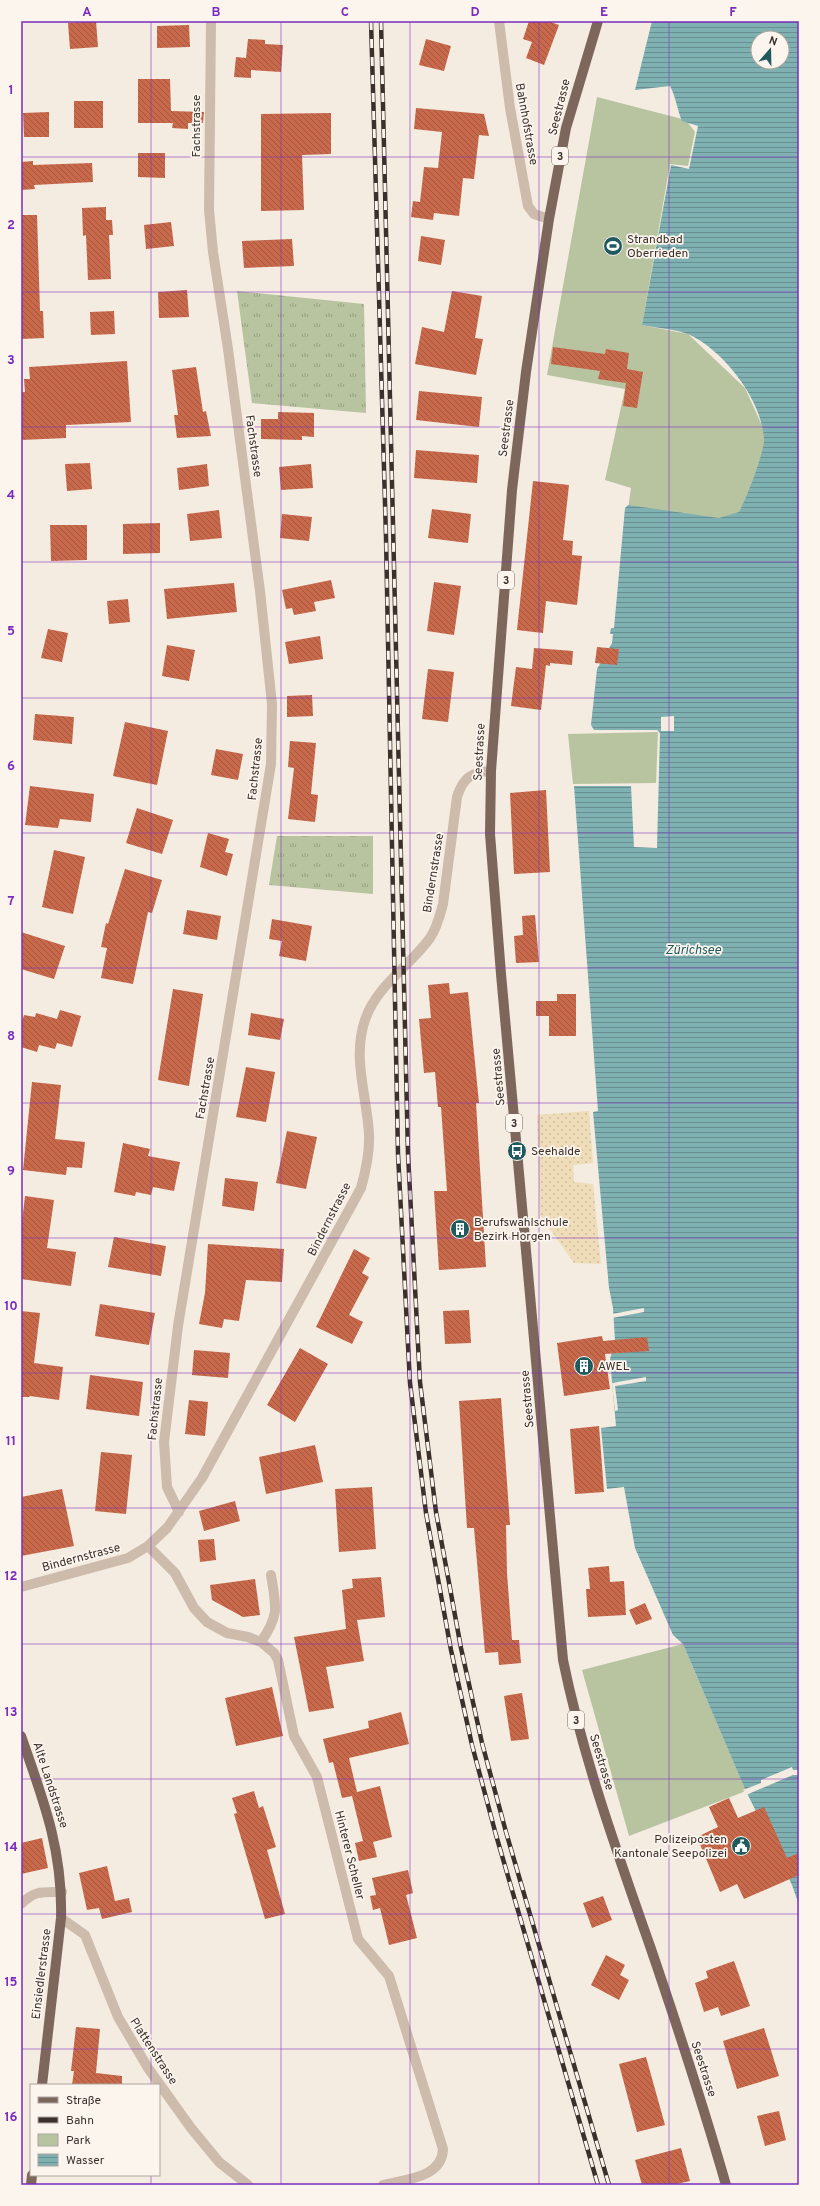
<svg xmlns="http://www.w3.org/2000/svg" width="820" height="2206" font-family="Overpass,sans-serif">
  <defs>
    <pattern id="grass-tufts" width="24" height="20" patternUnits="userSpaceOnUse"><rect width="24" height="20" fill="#b8c4a0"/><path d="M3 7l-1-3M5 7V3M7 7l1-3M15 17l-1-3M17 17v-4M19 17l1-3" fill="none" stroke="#97a083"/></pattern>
    <pattern id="sand-dots" width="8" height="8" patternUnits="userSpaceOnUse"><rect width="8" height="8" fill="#efdcb8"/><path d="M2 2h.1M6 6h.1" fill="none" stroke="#cebd9e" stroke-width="1.8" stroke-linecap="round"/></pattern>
    <pattern id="water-rules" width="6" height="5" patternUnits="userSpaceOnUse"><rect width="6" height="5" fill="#7fb0b2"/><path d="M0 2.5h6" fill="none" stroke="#699091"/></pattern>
    <pattern id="building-back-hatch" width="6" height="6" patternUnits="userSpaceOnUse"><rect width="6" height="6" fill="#c8694b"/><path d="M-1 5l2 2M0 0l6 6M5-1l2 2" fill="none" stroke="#a4573f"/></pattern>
  </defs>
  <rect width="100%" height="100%" fill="#f4ebe1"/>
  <path fill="url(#grass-tufts)" d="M237,291L364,304L366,413L252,403Z
    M277,836H373V894L269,885Z"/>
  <path fill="url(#sand-dots)" d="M589,1111L593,1163L573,1165L574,1182L593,1184L601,1264L574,1263L540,1215L537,1115Z"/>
  <path fill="#b8c4a0" d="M597,97L686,120L695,132L688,166L670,164L642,325L688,334L745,388L769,441L743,521L628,509L631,488L605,480L625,389L547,375Z
    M658,732L656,783L573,784L568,734Z
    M683,1644L746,1791L629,1836L582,1670Z"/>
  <path fill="url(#water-rules)" fill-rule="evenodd" d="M652,21H799V1905L792,1885L745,1789L683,1644L673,1635L635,1548L624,1487L607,1489L601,1428L616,1426L610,1359L615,1341L613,1308L609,1288L593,1112L598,1111L574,786H631L634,847L657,848L660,733L657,730H594L591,725L597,669L612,643L613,634H610L611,628H614L625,508L628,505L719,518L739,512C746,500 764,453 764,440C763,401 724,351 690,335C676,329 657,328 642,325L671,165L689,169L698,126L682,121C677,109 676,97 670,86L635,90ZM758,38H782V62H758Z"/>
  <path fill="#f4ebe1" d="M674,716V731H661V717Z
    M644,1308V1312L612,1318V1314Z
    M646,1377V1381L615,1386L618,1410L615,1411L612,1383Z
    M792,1767L793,1770H799V1775H793L746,1795L743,1790L761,1783V1780Z"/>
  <path fill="url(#building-back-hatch)" d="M96,21L98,47L70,49L68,23Z
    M529,21H548L559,25L544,65L526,58L532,42L523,39Z
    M189,25L190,47L157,48V26Z
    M248,39L265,40V44L283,45L281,72L251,70V78L234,77L236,57L246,58Z
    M426,39L451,46L444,71L419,65Z
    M138,79H170L171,111L204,112L203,123H188V129L172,128L173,123H138Z
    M74,101H103V128H74Z
    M416,108L484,114L489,136L479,135L474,179L463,178L459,216L434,213L433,220L411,217L413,201L420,202L424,167L438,168L442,132L414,129Z
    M49,112V137H24L23,113Z
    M331,113V154L302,155L304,210L261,211V114Z
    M138,153H165V178L138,177Z
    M33,161V165L92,163L93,182L34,185L35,189L21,190V162Z
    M106,207V220H112L113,235H109L111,279L88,280L86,235L83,236L82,208Z
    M21,215H37L40,311H43L44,338L21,339Z
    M171,222L174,246L146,249L144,225Z
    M421,236L445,240L441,265L418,261Z
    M292,239L294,266L244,268L242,241Z
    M187,290L189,317L159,318L158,292Z
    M452,291L482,296L475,338L483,339L476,375L415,364L422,327L444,332Z
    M114,311L115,334L91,335L90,312Z
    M553,347L605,354L606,349L629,353L627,369L643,372L637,408L623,406L626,383L598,379L600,371L551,364Z
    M127,361L131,422L66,425V438L21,440V392H25L24,379H30L29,367Z
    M196,367L203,412L206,411L211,436L177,438L174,415H178L172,370Z
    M419,391L482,397L479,427L416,420Z
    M278,412L314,413V437L302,436V440L261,439V419H278Z
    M416,450L479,455L477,483L414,478Z
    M90,463L92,489L67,491L65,464Z
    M207,464L209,486L179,490L177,468Z
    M311,464L313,488L281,490L279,467Z
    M533,481L569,485L563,540L573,541L572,555L582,556L577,605L546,601L543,633L517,630Z
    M432,509L471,514L468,543L428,538Z
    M219,510L222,538L190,541L187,514Z
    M282,514L312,517L309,541L280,538Z
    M160,523V553L123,554V524Z
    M50,525H87V560L51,561Z
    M331,580L335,598L314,602L316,611L294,615L292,608L286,609L282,590Z
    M434,582L461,586L454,635L427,631Z
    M234,583L237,612L167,619L164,589Z
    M128,599L130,622L109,624L107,601Z
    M48,629L68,633L62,662L41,658Z
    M320,636L323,659L289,664L285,642Z
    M167,645L195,650L189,681L162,676Z
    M597,647L619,649L617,665L595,663Z
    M534,648L573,651L572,665L550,663V666L546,665L541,710L511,706L516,667L532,669Z
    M428,669L454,672L448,722L422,719Z
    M312,695L313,716L287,717V696Z
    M35,714L74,717L72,744L33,740Z
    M125,722L168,731L157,785L113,776Z
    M290,741L316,743L311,794L318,795L315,822L288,819L294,768L288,767Z
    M216,749L243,754L238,780L211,775Z
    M30,786L94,794L91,822L60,819L58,828L25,825Z
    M546,790L550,872L514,874L510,793Z
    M137,808L173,820L162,854L126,843Z
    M208,833L229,839L225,852L233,854L227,876L200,867Z
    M54,850L85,857L73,914L42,907Z
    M125,869L162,880L152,913L148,912L133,984L101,978L107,948L101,947L106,923L108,924Z
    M187,910L221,916L217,940L183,934Z
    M535,915L539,962L516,963L514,936L523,935L522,916Z
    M272,919L312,926L306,961L279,956L282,941L269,939Z
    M21,932L65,946L54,979L21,969Z
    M449,983L450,994L468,992L479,1103H476L486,1267L439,1270L434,1191H447L441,1107H438L435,1072L424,1073L419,1019L431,1018L428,985Z
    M173,989L203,994L189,1086L158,1080Z
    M557,994H576V1036H549V1016H536V1001H557Z
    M60,1010L81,1016L72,1047L57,1043L55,1049L39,1045L37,1052L21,1047V1025L24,1015L35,1017L36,1013L57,1019Z
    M251,1013L284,1019L280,1040L248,1035Z
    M246,1067L275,1072L266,1122L236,1117Z
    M32,1082L61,1085L55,1139L85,1142L82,1168L67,1167L66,1175L23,1170Z
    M287,1131L317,1137L306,1189L276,1183Z
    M123,1143L150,1149L148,1156L180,1162L174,1191L153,1187L151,1195L136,1192L135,1196L114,1192Z
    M225,1178L258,1182L254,1211L222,1206Z
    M25,1196L54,1200L47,1248L76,1252L71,1286L21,1279V1230Z
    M114,1237L166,1246L161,1276L108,1267Z
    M208,1244L284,1249L282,1282L246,1280L239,1321L224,1319L222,1328L199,1324L205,1293Z
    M354,1249L370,1258L362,1273L369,1277L349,1315L363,1322L352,1344L316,1327Z
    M100,1304L155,1313L149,1345L95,1336Z
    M469,1310L471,1343L445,1344L443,1311Z
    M21,1311L40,1313L34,1363L63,1367L59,1400L30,1396L29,1397H21Z
    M602,1336L603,1341L647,1337L649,1351L605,1354L610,1389L564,1396L557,1343Z
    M300,1348L328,1364L295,1422L267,1405Z
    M194,1350L230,1353L228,1378L192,1375Z
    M90,1375L143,1382L139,1416L86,1409Z
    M501,1398L510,1525H506L507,1573L512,1640H519L521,1663L499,1665L498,1652L485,1653L474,1528H467L459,1401Z
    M189,1400L208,1402L205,1436L185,1434Z
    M599,1426L604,1492L575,1494L570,1429Z
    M315,1445L323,1482L266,1494L259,1457Z
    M101,1452L132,1455L126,1514L95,1511Z
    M372,1487L376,1549L339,1552L335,1489Z
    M62,1489L74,1546L21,1556V1497Z
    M235,1501L240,1521L204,1531L199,1511Z
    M214,1539L216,1560L200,1562L198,1540Z
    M609,1566L610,1582L624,1581L626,1615L588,1617L586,1589H590L588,1568Z
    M381,1577L385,1617L357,1620L364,1661L326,1667L334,1708L309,1712L294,1637L346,1629L342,1590L353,1588L352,1579Z
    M255,1579L260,1615L243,1617L212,1600L210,1585Z
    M645,1603L652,1619L636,1625L629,1610Z
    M272,1687L283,1736L236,1746L225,1698Z
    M522,1693L529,1739L511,1741L504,1696Z
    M401,1712L409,1744L349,1758L357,1792L380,1786L392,1837L373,1842L377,1857L359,1861L355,1843L363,1841L352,1796L342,1798L333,1762L329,1763L323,1739L369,1728L368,1721Z
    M254,1791L259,1808L263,1806L276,1847L267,1850L285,1914L265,1919L234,1814L237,1813L232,1798Z
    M729,1798L738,1818L764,1807L787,1858L799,1853V1875L744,1899L737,1884L720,1892L697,1837L718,1827L709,1807Z
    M42,1838L48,1868L21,1874V1843Z
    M107,1866L115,1901L129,1898L132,1912L102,1919L99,1908L87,1910L79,1873Z
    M408,1870L413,1893L406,1895L417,1938L389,1945L380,1908L373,1910L370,1896L376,1895L372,1878Z
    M603,1896L612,1920L592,1928L583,1903Z
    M606,1955L625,1965L620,1975L629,1980L619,2000L591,1985Z
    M734,1961L750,2006L721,2016L718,2007L704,2012L695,1983L708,1978L706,1971Z
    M76,2027L100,2029L96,2073L122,2076V2085H72L74,2071H71Z
    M764,2028L779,2076L737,2089L723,2041Z
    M646,2057L665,2125L637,2132L619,2064Z
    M779,2111L786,2140L765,2146L757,2116Z
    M681,2148L690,2181L672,2185H642L635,2160Z"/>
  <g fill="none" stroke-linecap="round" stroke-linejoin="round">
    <path stroke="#cdbbac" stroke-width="10" d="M499,21L510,108L528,206L534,214L549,219
      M179,1512L167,1487L164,1442L178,1326L271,764L272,704L260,591L228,349L213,252L209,210L211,21
      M148,1546L175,1573L194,1608L207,1622L227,1633L248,1637L261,1642L274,1653L278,1660L294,1736L317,1777L358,1939L389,1976L443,2149C442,2178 406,2179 383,2185
      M21,1587L128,1558L148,1546L167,1528L202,1478L361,1188C366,1170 370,1153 369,1134C367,1096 352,1058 365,1020C377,985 409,967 430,938C437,928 440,915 443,904L457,797C463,778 471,772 491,771
      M261,1642C280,1614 276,1607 271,1575
      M21,1904C35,1890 43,1892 62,1892
      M61,1918L85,1935L118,2017L148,2068L191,2128L219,2162L248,2185"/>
    <path stroke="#7d675c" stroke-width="10" d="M598,21L566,128L549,219L526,372L512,490L491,771L490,834L501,974L563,1660C583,1758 617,1852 650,1946C677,2025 703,2105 726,2185
      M21,1736C43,1799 63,1850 61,1918L42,2085
      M31,2185L32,2175"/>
    <defs>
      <path id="rail" d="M371,21L386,537L398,1154L410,1383L426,1513L451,1650L472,1745L496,1835L598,2185
        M381,21L408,1154L420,1382L436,1512L461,1648L482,1743L506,1832L609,2185"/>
    </defs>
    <use href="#rail" stroke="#3b302b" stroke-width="4.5"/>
    <use href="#rail" stroke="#fbf5ee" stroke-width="3" stroke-dasharray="9" stroke-linecap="butt"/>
  </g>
  <path fill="none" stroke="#7b2cbf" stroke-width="1" stroke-opacity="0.55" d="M151,21V2085M281,21V2185M410,21V2185M539,21V2185M669,21V2185M21,157H799M21,292H799M21,427H799M21,562H799M21,698H799M21,833H799M21,968H799M21,1103H799M21,1238H799M21,1373H799M21,1508H799M21,1644H799M21,1779H799M21,1914H799M21,2049H799M151,2175V2185"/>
  <defs>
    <symbol id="stadium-disc" viewBox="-11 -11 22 22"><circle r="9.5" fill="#1f5a5e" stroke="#fbf5ee"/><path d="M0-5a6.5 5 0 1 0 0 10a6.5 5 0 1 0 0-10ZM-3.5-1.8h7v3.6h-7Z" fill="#fff"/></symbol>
    <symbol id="bus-disc" viewBox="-11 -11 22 22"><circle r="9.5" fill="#1f5a5e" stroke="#fbf5ee"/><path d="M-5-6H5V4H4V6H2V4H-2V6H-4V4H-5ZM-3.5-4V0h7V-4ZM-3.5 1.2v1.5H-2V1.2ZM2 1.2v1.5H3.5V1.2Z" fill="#fff"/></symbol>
    <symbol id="building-disc" viewBox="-11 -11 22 22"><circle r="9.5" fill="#1f5a5e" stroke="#fbf5ee"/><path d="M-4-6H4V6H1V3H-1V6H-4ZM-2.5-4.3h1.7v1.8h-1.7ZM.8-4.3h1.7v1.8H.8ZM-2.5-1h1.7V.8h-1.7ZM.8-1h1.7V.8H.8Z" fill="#fff"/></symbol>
    <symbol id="civic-disc" viewBox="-11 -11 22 22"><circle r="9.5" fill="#1f5a5e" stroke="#fbf5ee"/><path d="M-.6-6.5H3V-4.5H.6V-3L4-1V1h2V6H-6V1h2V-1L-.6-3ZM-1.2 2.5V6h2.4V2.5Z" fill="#fff"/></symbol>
  </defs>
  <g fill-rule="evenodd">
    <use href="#stadium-disc" x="602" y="235" width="22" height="22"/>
    <use href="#bus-disc" x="506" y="1140" width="22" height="22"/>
    <use href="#building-disc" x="449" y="1218" width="22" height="22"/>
    <use href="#building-disc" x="573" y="1355" width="22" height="22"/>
    <use href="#civic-disc" x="730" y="1835" width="22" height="22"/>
  </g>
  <g text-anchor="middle" stroke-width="3.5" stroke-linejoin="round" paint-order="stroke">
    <g fill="#fbf5ee" stroke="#756b66" stroke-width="1">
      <rect x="552" y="147" width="16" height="18" rx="3"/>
      <rect x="498" y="571" width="16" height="18" rx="3"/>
      <rect x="506" y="1114" width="16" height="18" rx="3"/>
      <rect x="568" y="1711" width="16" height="18" rx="3"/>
    </g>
    <g font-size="11" font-weight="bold" fill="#3b302b">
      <text x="560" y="160">3</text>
      <text x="506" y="584">3</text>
      <text x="514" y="1127">3</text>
      <text x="576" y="1724">3</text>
    </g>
    <g font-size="12" fill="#3b302b" stroke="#fbf5ee">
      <text transform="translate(559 107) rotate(-76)" y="4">Seestrasse</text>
      <text transform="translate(527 124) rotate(80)" y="4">Bahnhofstrasse</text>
      <text transform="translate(196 126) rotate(-90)" y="4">Fachstrasse</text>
      <text transform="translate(506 428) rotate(-83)" y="4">Seestrasse</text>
      <text transform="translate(254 446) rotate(82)" y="4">Fachstrasse</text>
      <text transform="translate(479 752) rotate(-87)" y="4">Seestrasse</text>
      <text transform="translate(255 769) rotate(-84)" y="4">Fachstrasse</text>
      <text transform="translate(433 873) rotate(-81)" y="4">Bindernstrasse</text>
      <text transform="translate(498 1077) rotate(-95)" y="4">Seestrasse</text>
      <text transform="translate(205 1088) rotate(-80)" y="4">Fachstrasse</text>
      <text transform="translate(329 1219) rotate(-63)" y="4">Bindernstrasse</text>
      <text transform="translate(527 1399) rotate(-95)" y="4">Seestrasse</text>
      <text transform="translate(155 1409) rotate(-84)" y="4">Fachstrasse</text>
      <text transform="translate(81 1557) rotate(-15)" y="4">Bindernstrasse</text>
      <text transform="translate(602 1762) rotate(73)" y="4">Seestrasse</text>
      <text transform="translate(51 1785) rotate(72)" y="4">Alte Landstrasse</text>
      <text transform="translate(350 1855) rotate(76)" y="4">Hinterer Scheller</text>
      <text transform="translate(41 1974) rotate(-83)" y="4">Einsiedlerstrasse</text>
      <text transform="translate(154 2051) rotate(57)" y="4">Plattenstrasse</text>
      <text transform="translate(704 2069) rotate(72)" y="4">Seestrasse</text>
    </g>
    <g font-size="12" fill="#3b302b" stroke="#fbf5ee" text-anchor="start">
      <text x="627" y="243">Strandbad<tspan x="627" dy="14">Oberrieden</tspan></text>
      <text x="531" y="1155">Seehalde</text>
      <text x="474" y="1226">Berufswahlschule<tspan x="474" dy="14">Bezirk Horgen</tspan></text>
      <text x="598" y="1370">AWEL</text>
      <text x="727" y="1843" text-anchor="end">Polizeiposten<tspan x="727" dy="14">Kantonale Seepolizei</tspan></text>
    </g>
    <g font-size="13" font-style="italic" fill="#1f5a5e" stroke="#fbf5ee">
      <text x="693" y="954">Zürichsee</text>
    </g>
  </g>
  <rect width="820" height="2206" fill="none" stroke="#fbf5ee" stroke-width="44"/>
  <rect x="30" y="2084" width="130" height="92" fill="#fbf5ee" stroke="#aea6a0"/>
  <rect x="38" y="2097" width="20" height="6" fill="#7d675c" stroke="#aea6a0"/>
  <text x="66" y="2104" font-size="12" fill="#3b302b">Straße</text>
  <rect x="38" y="2117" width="20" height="6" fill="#3b302b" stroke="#aea6a0"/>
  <text x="66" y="2124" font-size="12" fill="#3b302b">Bahn</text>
  <rect x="38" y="2134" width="20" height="12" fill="#b8c4a0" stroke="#aea6a0"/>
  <text x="66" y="2144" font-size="12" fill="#3b302b">Park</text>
  <rect x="38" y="2154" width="20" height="12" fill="url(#water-rules)" stroke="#aea6a0"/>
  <text x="66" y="2164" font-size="12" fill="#3b302b">Wasser</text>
  <g transform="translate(770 50) rotate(20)"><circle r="19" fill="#fbf5ee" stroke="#aea6a0"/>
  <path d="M0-3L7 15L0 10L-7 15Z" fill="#1f5a5e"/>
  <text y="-6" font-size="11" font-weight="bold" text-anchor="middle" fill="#3b302b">N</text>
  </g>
  <rect x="22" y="22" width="776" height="2162" fill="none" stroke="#7b2cbf" stroke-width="1.5"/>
  <g font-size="13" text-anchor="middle" font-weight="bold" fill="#7b2cbf">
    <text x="87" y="16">A</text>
    <text x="216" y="16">B</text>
    <text x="345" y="16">C</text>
    <text x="475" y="16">D</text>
    <text x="604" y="16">E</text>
    <text x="733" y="16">F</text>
    <text x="11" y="94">1</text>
    <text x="11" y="229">2</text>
    <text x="11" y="364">3</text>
    <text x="11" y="499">4</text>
    <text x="11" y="635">5</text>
    <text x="11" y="770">6</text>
    <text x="11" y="905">7</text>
    <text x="11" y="1040">8</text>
    <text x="11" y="1175">9</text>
    <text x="11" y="1310">10</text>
    <text x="11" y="1445">11</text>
    <text x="11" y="1580">12</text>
    <text x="11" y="1716">13</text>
    <text x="11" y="1851">14</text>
    <text x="11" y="1986">15</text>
    <text x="11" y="2121">16</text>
  </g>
</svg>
